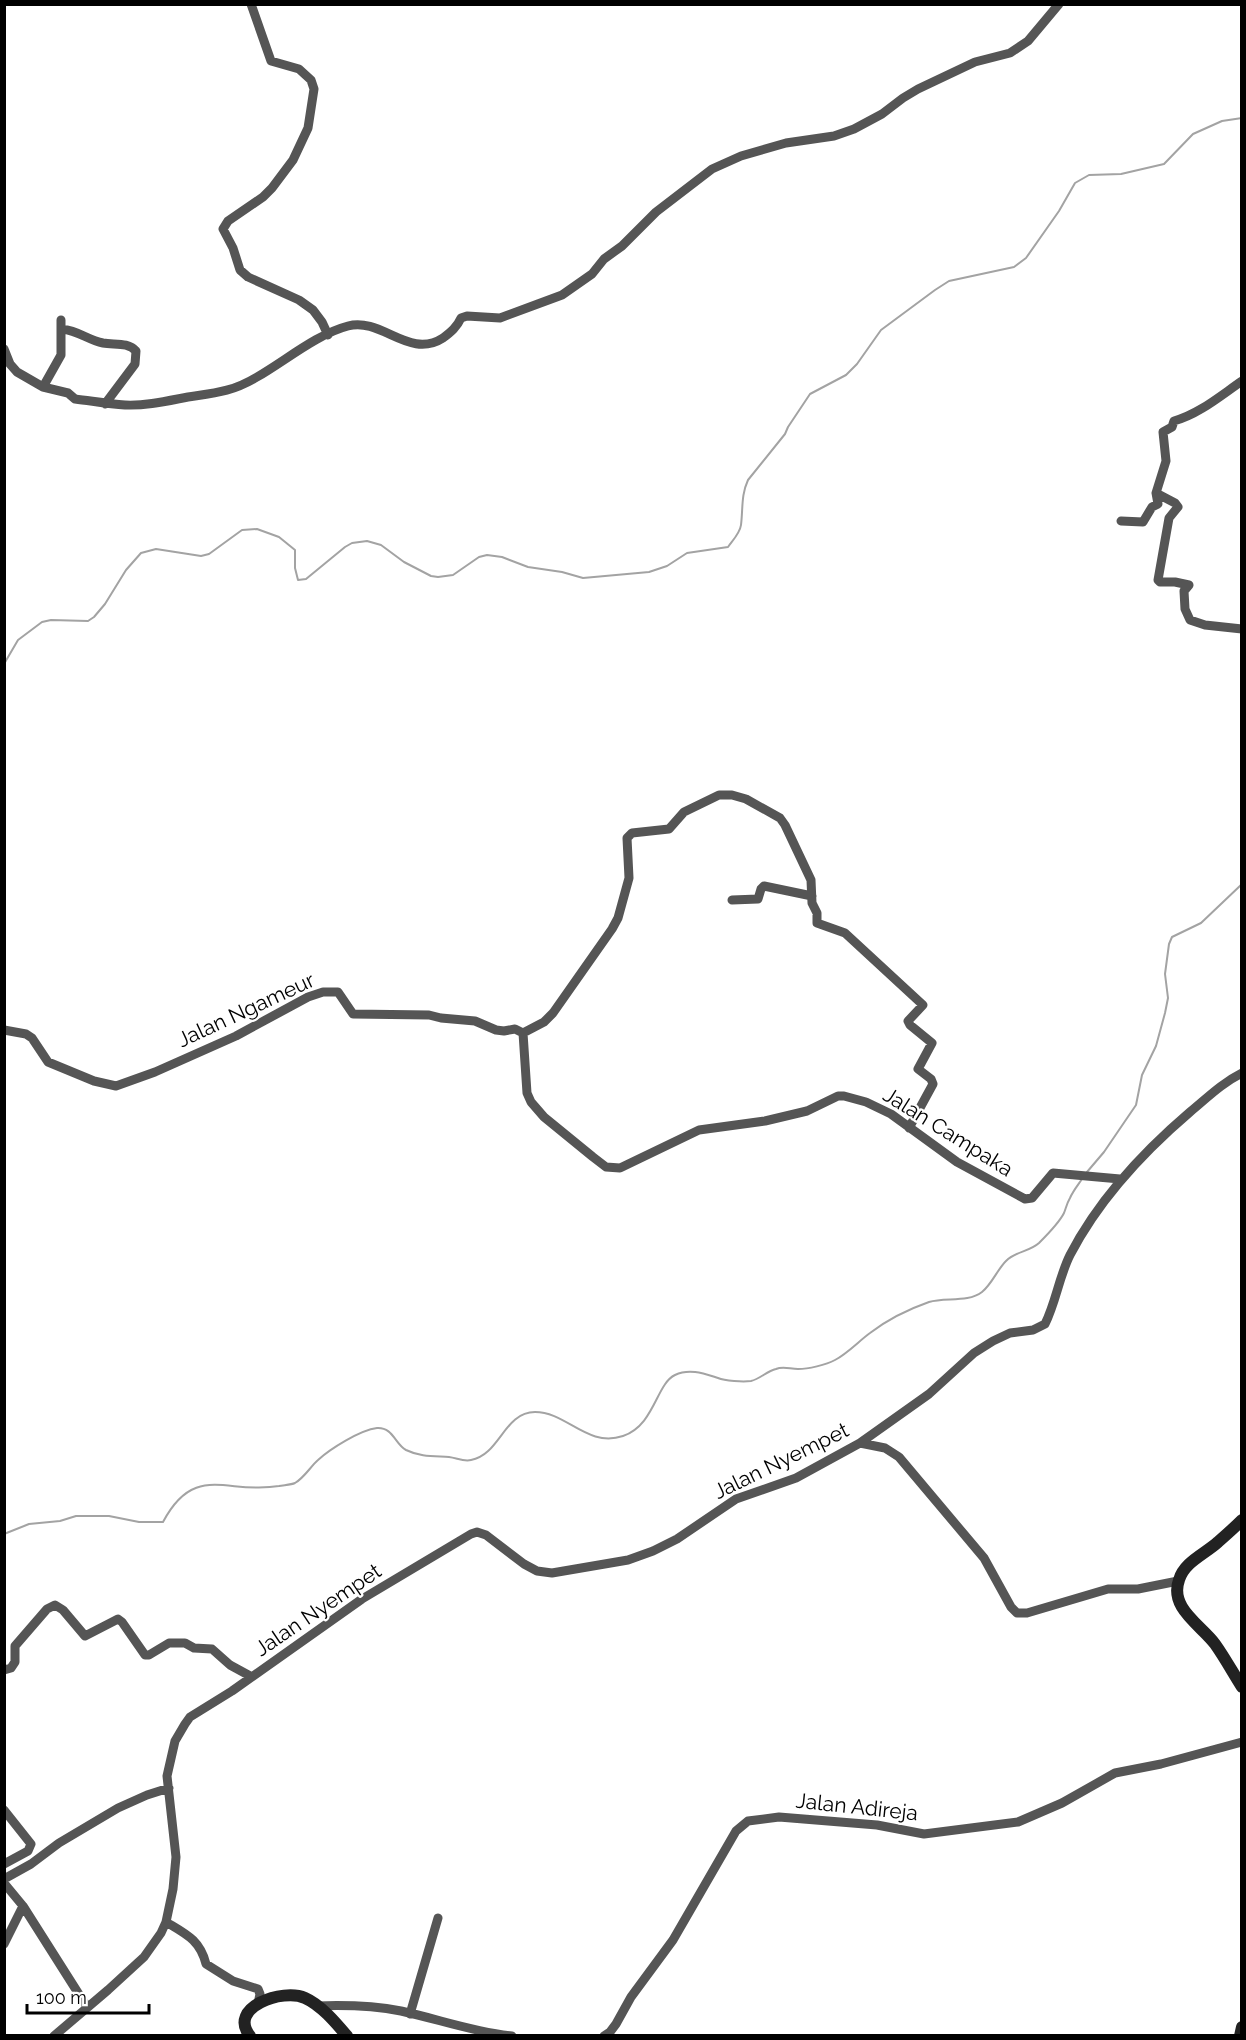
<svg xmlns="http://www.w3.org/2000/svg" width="1246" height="2040" font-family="Raleway,sans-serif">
  <rect width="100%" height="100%" fill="#fff"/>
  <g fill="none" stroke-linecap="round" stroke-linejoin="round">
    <path stroke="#a3a3a3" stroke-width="2" d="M4,664L18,640L42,622L51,620L88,621L94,617L105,604L126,570L141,553L156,549L201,556L209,554L242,530L257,529L279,537L295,550V568L298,580L306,579L345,547L352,543L367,541L381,545L404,562L431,576L438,577L453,575L479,557L487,555L502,557L528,567L562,572L583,578L649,572L667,566L687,553L728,547C733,540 740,533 741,525C743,509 741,495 748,480L785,434L788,427L810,394L846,375L857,364L881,330L935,290L949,281L1014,267L1026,258L1059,211L1075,183L1089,175L1121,174L1164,164L1193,134L1222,121L1242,118
      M1087,1172L1104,1152L1136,1105L1142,1075L1156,1046L1165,1013L1168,998L1165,974L1169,944L1172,937L1201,923L1242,884
      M4,1534L29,1524L60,1521L76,1516H109L139,1522H163C195,1462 227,1495 279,1486C283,1485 291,1485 295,1483C304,1478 311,1466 318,1460C330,1449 360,1430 377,1428C393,1427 395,1444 406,1450C420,1457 435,1456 449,1457C457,1458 464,1462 471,1460C500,1455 504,1412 535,1412C567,1412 587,1448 623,1436C655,1425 656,1384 675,1375C690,1368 705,1374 718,1378C725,1381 743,1382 751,1381C760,1379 767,1371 776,1369C783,1366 790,1369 798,1369C808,1369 826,1365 835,1360C848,1353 859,1341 870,1333C887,1320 909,1309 929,1302C945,1297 968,1303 982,1292C992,1284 997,1270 1006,1261C1016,1251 1029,1252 1039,1243C1047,1235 1059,1223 1064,1213C1066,1208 1067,1203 1070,1198C1073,1191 1078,1185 1082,1179"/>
    <path stroke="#555" stroke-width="9" d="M251,4L271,61L299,69L311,80L314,89L308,128L293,160L272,188L263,197L228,221L223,229L233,248L240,270L248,277L299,300L313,310L322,322L328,335
      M62,329C79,331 88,340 103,343C115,345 128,342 136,351L135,364L105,404
      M4,349L10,364L17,372L43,387L68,393L75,399C92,401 108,404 125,405C146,406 167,401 188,397C215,393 232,392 257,377C285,361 317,334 348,326C382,317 409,360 443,338C451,332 457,327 461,318L467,316L500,318L562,295L592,274L604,259L622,246L656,212L712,169L741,156L786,143L834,136L854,129L882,114L903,98L918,89L975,62L1010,53L1028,41L1059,4
      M43,387L61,355V320
      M1156,493L1175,503L1178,507L1169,518L1158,580L1160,582H1175L1189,585L1184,591L1185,609L1190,620L1205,625L1242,629
      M1156,493L1166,461L1163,432L1172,427L1174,421C1199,414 1220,396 1242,381
      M1121,521L1143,522L1152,507L1158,504L1156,493
      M732,900L758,899L761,889L764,886L812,896
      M4,1030L26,1034L32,1038L48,1062L94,1081L116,1086L155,1072L236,1036L308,997L323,992H338L353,1014L429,1015L441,1018L475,1021L496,1030L504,1031L515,1029L523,1033L527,1093L531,1102L544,1117L593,1157L606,1167L620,1168L699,1130L765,1121L807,1111L838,1096H844L866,1102L891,1114L957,1162L1025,1199L1032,1198L1053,1173L1120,1179
      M523,1033L544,1022L553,1013L612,929L618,918L629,878L627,838L632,833L669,829L684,812L719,795H732L746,799L780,818L785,825L811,880L812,903L817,913V923L845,933L923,1005L908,1021L910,1025L932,1043L918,1069L931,1079L933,1084L909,1128
      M860,1443L885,1448L899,1457L984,1558L1011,1607L1017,1613H1027L1108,1589H1138L1178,1581
      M4,1670L11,1668L15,1662V1646L47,1609L55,1605L63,1610L85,1636L118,1619L122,1622L145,1655H149L169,1643H185L194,1648L212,1649L230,1665L252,1677
      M4,1810L31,1844L28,1851L4,1864
      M4,1879L31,1864L59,1843L118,1808L147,1795L169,1788
      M4,1883L23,1906L87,2007
      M166,1922C186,1934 200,1940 206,1964L233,1981L258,1989L260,1994L258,2004
      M4,1944L23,1906
      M317,2006C344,2005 375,2006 401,2011C438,2019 473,2032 512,2036
      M410,2014L438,1918
      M54,2036L108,1990L144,1957L161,1933L166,1922L173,1889L176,1857L167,1776L175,1741L185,1724L190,1717L232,1691L362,1599L471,1534L477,1532L486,1535L524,1564L537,1571L552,1573L628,1560L653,1551L677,1539L736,1499L796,1478L860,1443L929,1394L974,1353L993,1341L1010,1333L1033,1330L1045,1324C1056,1302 1059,1277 1070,1255C1099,1199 1142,1153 1190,1112C1207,1098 1222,1083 1242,1073
      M604,2036L610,2032L616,2024L631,1997L673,1940L736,1831L748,1821L779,1817L877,1825L924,1834L1018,1822L1062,1803L1115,1773L1161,1764L1242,1742"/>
    <path stroke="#222" stroke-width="12" d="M1242,1520C1234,1528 1226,1535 1218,1542C1205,1554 1184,1562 1179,1580C1169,1608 1201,1625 1215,1644C1225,1658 1233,1673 1242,1687
      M250,2036C227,2007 283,1988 305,1998C321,2005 336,2023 347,2036
      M1240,2036L1242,2027"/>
  </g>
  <g text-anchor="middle" stroke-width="4.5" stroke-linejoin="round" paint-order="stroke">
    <g font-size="21" fill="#000" stroke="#fff">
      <text transform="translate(246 1010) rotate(-25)" y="7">Jalan Ngameur</text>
      <text transform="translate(948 1132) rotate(32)" y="7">Jalan Campaka</text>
      <text transform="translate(781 1461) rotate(-26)" y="7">Jalan Nyempet</text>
      <text transform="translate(318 1610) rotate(-34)" y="7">Jalan Nyempet</text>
      <text transform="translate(857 1807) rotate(6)" y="7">Jalan Adireja</text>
    </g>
  </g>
  <rect width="1246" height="2040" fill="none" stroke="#000000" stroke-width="12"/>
  <path d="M27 2004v9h122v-9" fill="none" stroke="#000000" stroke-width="3"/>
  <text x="36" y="2004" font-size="18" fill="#000000" stroke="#ffffff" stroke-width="4.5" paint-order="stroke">100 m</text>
</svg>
